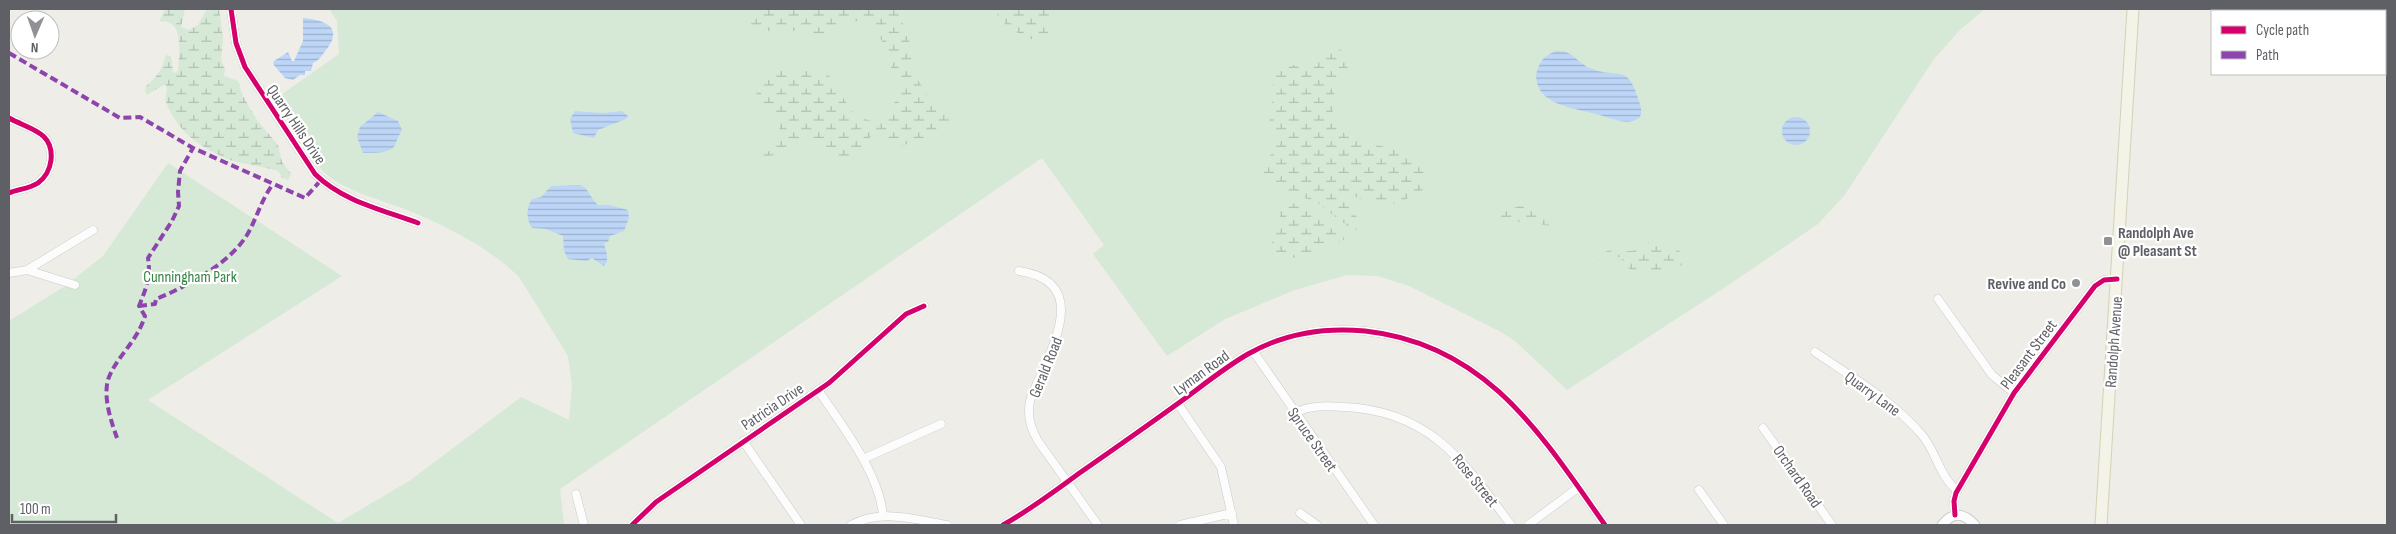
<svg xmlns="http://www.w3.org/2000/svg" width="2396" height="534" font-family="'Sofia Sans Condensed',sans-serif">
  <defs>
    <pattern id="wetland-marsh" width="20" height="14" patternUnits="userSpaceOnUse" patternTransform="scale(1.25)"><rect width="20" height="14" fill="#d6e9d6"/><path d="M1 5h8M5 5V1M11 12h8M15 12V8" fill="none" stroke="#b1c0b1"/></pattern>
    <pattern id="water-rules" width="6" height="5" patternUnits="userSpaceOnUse" patternTransform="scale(1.25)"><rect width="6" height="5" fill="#bdd6f7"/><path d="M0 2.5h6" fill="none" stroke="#9db1cc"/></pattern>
  </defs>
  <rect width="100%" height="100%" fill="#eeede8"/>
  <path fill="#d6e9d6" d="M329,9H1985L1961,29L1934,59L1844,196L1818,224L1727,286L1567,390L1515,341L1501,332L1409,286L1378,276L1347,275L1295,290L1225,319L1167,356L1093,254L1104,245L1042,158L560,489L564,525H9V321L65,286L103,256L168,163L342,276L148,400L338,523L409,481L521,397L569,420L572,386L568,356L519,277C489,247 441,223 402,208C378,199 346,191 326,174C310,160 287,118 275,99L339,54L337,21Z"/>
  <path fill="url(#wetland-marsh)" d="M165,9H185L181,27L189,30L198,25L207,9H219L223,37L221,61L225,68L224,76L238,81L243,96L257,120L278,145L282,162L291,174L288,180L282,178C281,176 280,173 278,171C275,169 238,163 230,160C201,148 177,132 166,102C164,96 169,90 165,84L147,95L145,92L146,86C157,77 162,70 166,55L171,56L173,72L176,73L178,70C179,54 185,17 159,22Z
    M751,9H899L905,31L909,38L914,74L932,102L948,112L951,127L902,146L880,136L870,137C863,145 859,156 849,159C833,164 827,141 813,140C794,139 780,159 758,158L756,157C773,152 789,138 775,120C769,113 760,111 757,100C756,95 757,89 758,84C780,64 798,67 826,71L855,116L875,122L886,116L901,92L900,84L891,70V55L871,24C853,15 835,28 819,38L809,36L803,31H758L751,28L748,22Z
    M994,9H1055L1049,31L1041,42C1023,38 1002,26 994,9Z
    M1332,47C1343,49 1345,54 1349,64C1345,75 1337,83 1334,95C1318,168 1427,123 1426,187C1420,193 1415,193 1410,197C1386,212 1369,198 1345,195L1344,201L1360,221V228L1354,231L1315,201L1287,193L1258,174L1260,167L1274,151L1275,131L1269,127V124L1274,91L1272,79L1283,65H1305L1327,48Z
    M1281,202C1307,202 1327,219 1345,236L1344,240L1324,250L1288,259L1280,256L1274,249L1269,230L1280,219Z
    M1528,204L1541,209L1559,225V228L1535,223L1507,221L1497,216L1499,212Z
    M1658,239L1686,255L1687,262C1671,274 1648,272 1629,269L1620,257L1598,261C1609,241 1621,255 1635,250C1644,247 1648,240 1658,239Z"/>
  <path fill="url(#water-rules)" d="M303,18C325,20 344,27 326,50C321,56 320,60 313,63L311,71H305V75H300L293,80L285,78L273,64L274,61L288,52L292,61H294L303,41Z
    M1556,51C1573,50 1576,62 1590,68C1617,80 1627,62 1638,98C1640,105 1643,110 1640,117C1627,128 1610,117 1596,114C1574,108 1536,105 1536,75C1539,62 1543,56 1556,51Z
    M575,111L603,113L622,111L628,116L626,119L598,130L594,138L573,133L570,119Z
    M378,112L398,121L402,130C399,135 397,140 395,145C391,154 371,153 363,153L357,137L360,127Z
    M1782 131a14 14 0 1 1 28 0a14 14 0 1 1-28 0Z
    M581,185C590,190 590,198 598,205H609L628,210L629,218L624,231L610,236L608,242L604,243C606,252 610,260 604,266L592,258L587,261L568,259L564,251L563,236L546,229L532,228C526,219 526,208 532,199L541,197L551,186Z"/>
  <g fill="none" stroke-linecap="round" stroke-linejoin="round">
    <defs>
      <path id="minor" d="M231,9L236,43L245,67L315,174C342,201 383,210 418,223
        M9,118C28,129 54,131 51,160C50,169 45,178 38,183C29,189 18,189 9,193
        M27,270L93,230
        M1019,271C1098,283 1044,359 1030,401C1027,416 1030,428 1038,441L1098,525
        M9,273L27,270L75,285
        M1938,299L1992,375L2014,393
        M1253,351L1374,525
        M1815,352C1853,378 1892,400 1922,435C1936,451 1940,478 1957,490
        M818,390C841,424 880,474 883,516
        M1178,404L1221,467L1234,525
        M1295,413C1309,405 1328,406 1344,407C1431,411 1464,462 1511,525
        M1763,428L1832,525
        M743,441L801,525
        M863,459L941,424
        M1699,490L1724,525
        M576,494L584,525
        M1300,513L1317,525
        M1955,515L1954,501L1956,493L2014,393L2095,286L2104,280L2117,279
        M632,525L656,502L829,383L906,314L924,306
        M851,525C881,509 915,519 947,525
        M1003,525C1030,510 1056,490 1081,472C1114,449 1147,426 1180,402C1202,386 1224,368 1248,354C1285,333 1323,327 1365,331C1486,344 1541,434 1605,525
        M1180,525L1232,513
        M1528,525L1579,487"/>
      <path id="tertiary" d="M1942,525C1953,511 1964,513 1975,525"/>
      <path id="primary" d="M2101,525L2133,9"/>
    </defs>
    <use href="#minor" stroke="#cacbca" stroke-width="9"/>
    <use href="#tertiary" stroke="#cacbca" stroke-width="11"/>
    <use href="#primary" stroke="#d5d1b6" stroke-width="13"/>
    <use href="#minor" stroke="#fcfcfc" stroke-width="8"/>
    <use href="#tertiary" stroke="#fcfcfc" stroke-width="9"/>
    <use href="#primary" stroke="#f3f3e8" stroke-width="11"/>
    <path stroke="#8e44ad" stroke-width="4" stroke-dasharray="8 4" stroke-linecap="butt" d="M9,53L120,118L140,117L193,148L305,198L321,180
      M139,306L155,304L156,299C186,287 229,264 247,235C257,218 261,200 273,184
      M117,438C111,421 102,395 109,377C118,355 137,342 145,316L139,306C146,289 151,276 148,258L172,221L179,206L178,192L180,171L193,148"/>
    <defs>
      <path id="cycleway" d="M231,9L236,43L245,67L315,174C342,201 383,210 418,223
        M9,118C28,129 54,131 51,160C50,169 45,178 38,183C29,189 18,189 9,193
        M1955,515L1954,501L1956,493L2014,393L2095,286L2104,280L2117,279
        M632,525L656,502L829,383L906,314L924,306
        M1003,525C1030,510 1056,490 1081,472C1114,449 1147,426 1180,402C1202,386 1224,368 1248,354C1285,333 1323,327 1365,331C1486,344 1541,434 1605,525"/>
    </defs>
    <use href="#cycleway" stroke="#fff" stroke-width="8"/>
    <use href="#cycleway" stroke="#d6006c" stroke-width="5"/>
  </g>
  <g fill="#909194" stroke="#fff" stroke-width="2">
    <rect x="2103" y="236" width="10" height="10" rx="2.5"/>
    <circle cx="2076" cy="283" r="5"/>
  </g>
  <g text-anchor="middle" stroke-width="4.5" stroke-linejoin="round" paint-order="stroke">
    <g font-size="16" fill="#5e6066" stroke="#fff">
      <text transform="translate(297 124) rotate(56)" y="6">Quarry Hills Drive</text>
      <text transform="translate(2113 342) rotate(-86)" y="6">Randolph Avenue</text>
      <text transform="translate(2028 354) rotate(-53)" y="6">Pleasant Street</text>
      <text transform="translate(1045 367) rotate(-68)" y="6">Gerald Road</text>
      <text transform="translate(1201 372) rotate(-36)" y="6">Lyman Road</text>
      <text transform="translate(1873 393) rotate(36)" y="6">Quarry Lane</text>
      <text transform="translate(772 406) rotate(-34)" y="6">Patricia Drive</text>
      <text transform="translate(1313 439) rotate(55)" y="6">Spruce Street</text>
      <text transform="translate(1798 476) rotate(55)" y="6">Orchard Road</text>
      <text transform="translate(1476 480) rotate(51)" y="6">Rose Street</text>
    </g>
    <g font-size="16" font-weight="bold" fill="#5e6066" stroke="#fff" text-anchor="start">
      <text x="2118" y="238">Randolph Ave<tspan x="2118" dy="18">@ Pleasant St</tspan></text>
      <text x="2066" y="289" text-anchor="end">Revive and Co</text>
    </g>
    <g font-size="16" fill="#378445" stroke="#fff">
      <text x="190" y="282">Cunningham Park</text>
    </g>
  </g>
  <rect width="2396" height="534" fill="none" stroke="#5e6066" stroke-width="20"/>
  <rect x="2211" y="10" width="175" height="65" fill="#ffffff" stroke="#bfbfc2"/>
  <rect x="2221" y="26" width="25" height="8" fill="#d6006c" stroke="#bfbfc2"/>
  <text x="2256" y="35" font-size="15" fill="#5e6066">Cycle path</text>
  <rect x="2221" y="51" width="25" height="8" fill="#8e44ad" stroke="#bfbfc2"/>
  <text x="2256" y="60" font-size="15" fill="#5e6066">Path</text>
  <g transform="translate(35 35) rotate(182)"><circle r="24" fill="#ffffff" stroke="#bfbfc2"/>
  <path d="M0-4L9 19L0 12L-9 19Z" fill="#909194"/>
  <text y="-8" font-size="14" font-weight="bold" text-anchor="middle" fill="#5e6066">N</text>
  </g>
  <path d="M12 514v8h104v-8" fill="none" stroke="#5e6066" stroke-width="2.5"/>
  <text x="20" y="514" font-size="15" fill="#5e6066" stroke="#ffffff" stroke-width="4" paint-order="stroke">100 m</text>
</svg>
